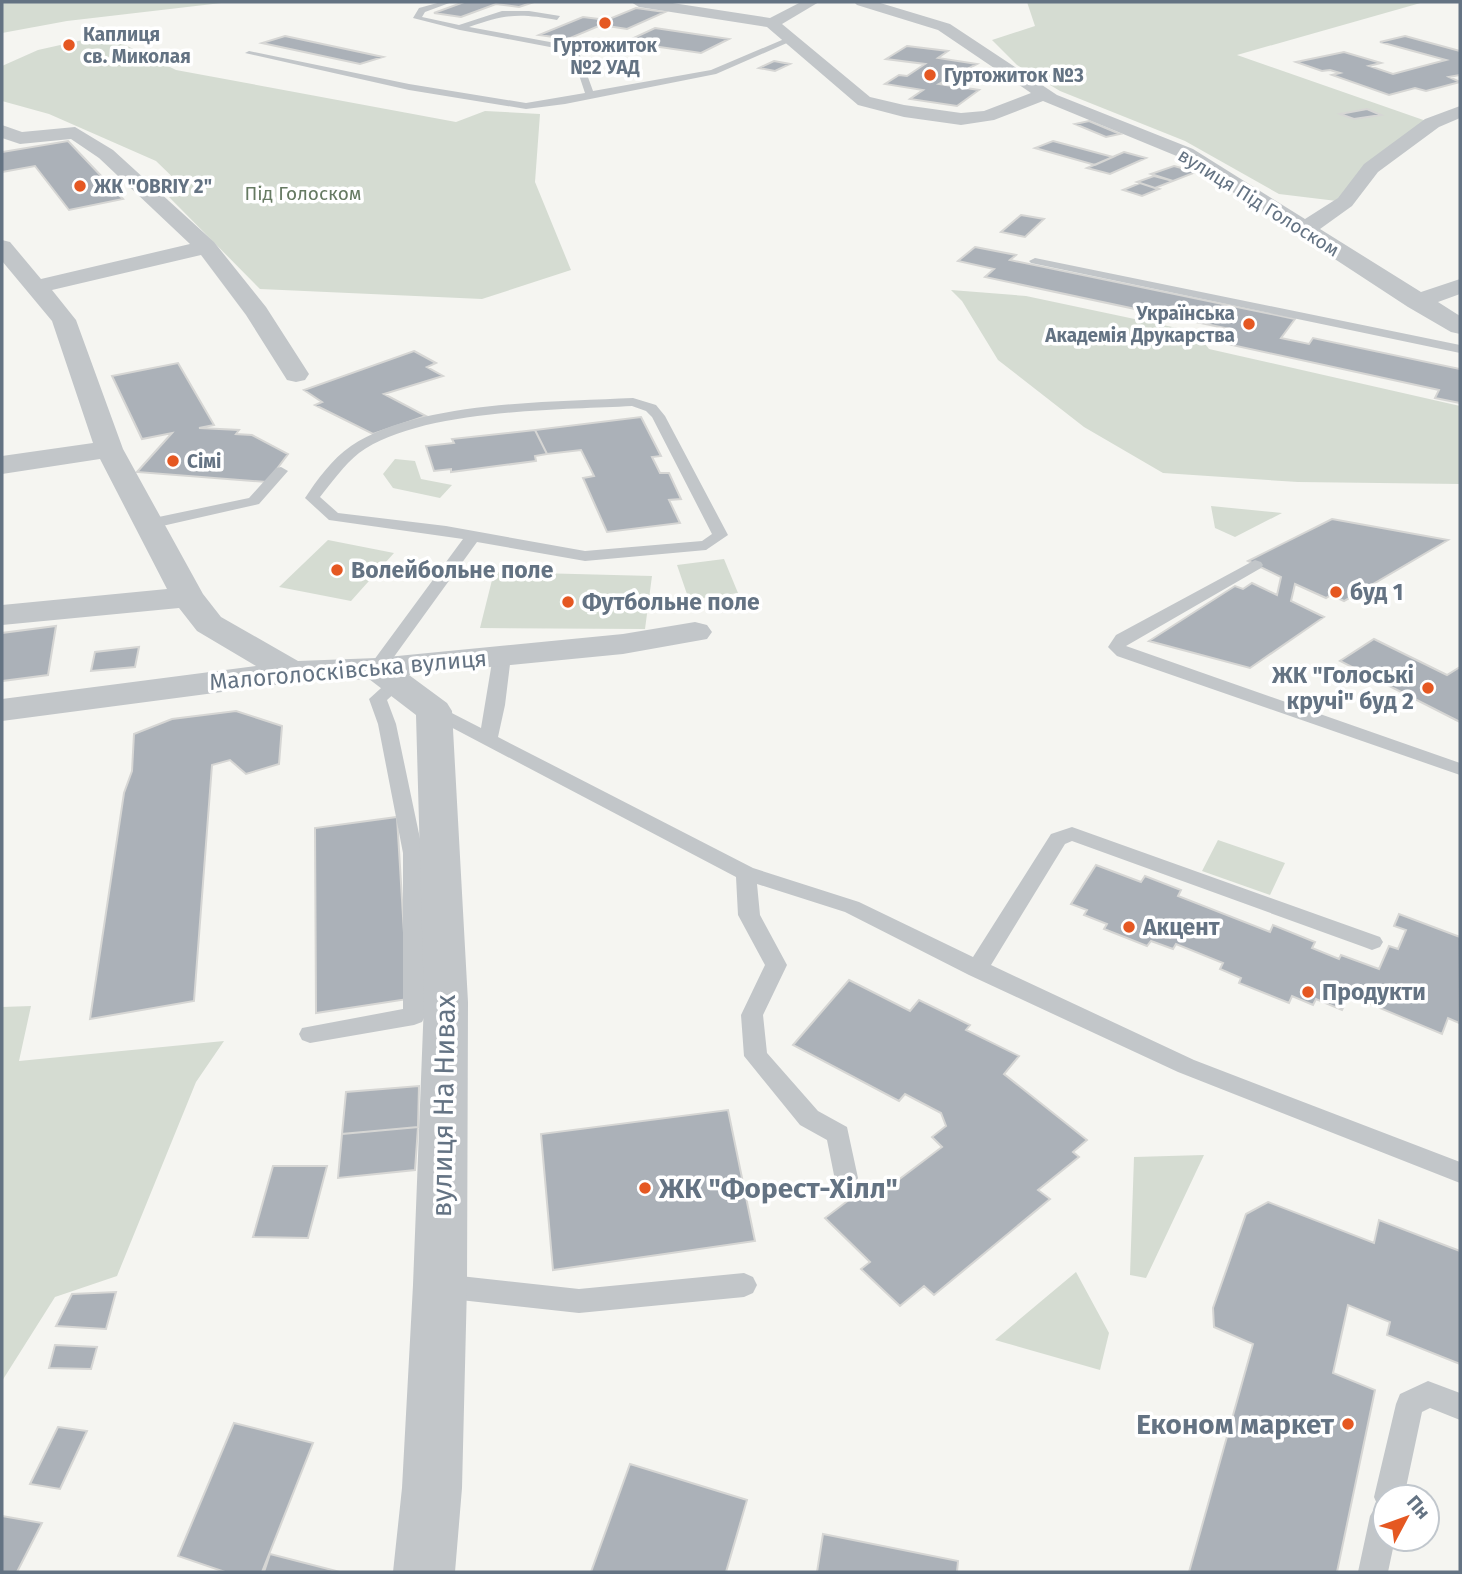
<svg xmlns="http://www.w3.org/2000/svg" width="1462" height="1574" font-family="'Fira Sans',sans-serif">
  <rect width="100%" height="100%" fill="#f5f5f1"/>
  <path fill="#d5dcd2" d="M2,2H230L67,21L2,33Z
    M1027,2H1424L1237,55L1432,123L1370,166L1345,202L1279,194L1185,141L1060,91L1017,65L992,40L1035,26Z
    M105,35L176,70L456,122L485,111L540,114L535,182L571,270L482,299L260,289L169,197L188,192L156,161L49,114L2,101V66L38,50Z
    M951,290L1026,296L1196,332L1209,349L1460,406V484L1298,482L1163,473L1084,427L998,360L962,301Z
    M395,459L415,461L421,479L452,485L440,498L393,488L383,474Z
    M1211,506L1282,513L1235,537L1215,528Z
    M328,540L394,553L351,601L279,587Z
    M724,559L738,593L689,600L677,565Z
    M494,572L652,576L645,629L480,628Z
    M1218,840L1285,863L1270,895L1202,871Z
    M31,1006L19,1061L224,1041L196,1082L117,1276L55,1297L2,1381V1007Z
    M1204,1155L1146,1278L1130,1275L1134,1157Z
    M1076,1272L1109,1333L1100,1370L995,1340Z"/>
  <path fill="#abb1b8" stroke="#d6d6d4" stroke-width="2" d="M464,2H534L519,7L496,4L461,17L434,13Z
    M636,8L665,12L627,29L601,25L568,39L539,35L583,17L607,20Z
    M655,28L729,39L701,53L625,42Z
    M285,36L383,57L360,64L262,43Z
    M1405,36L1460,51V75L1449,77L1460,82L1426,91L1415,88L1389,95L1332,75L1340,73L1330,70L1322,71L1296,62L1344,52L1381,63L1369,66L1393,74L1446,60L1380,42Z
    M907,46L948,51L938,58L977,64L939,84L979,90L957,106L910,99L923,90L885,84L899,75L907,76L925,64L886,59Z
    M774,61L790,64L775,71L759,68Z
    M1367,109L1381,115L1354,119L1340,114Z
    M1089,121L1120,134L1106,137L1075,124Z
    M68,141L123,199L69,210L35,166L2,172V152Z
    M1053,141L1113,157L1095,165L1035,148Z
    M1124,152L1146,158L1110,174L1087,168Z
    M1174,166L1196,172L1173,181L1151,174Z
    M1154,176L1173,181L1155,188L1137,182Z
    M1140,183L1155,188L1159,189L1142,196L1123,190Z
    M1021,215L1044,219L1025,237L1001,232Z
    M975,247L1016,255L1010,260L1295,319L1281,338L1309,344L1313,338L1460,369V403L1435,398L1439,390L1218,342L1229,329L985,277L994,269L958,261Z
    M414,351L436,363L427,367L443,376L384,394L426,416L373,434L315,405L322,402L304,390Z
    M178,363L214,425L199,428L239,430L236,434L252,435L288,454L267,482L137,472L172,433L142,439L112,376Z
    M641,417L661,456L652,457L660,473H669L681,499L669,500L680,523L607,532L583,478L594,476L581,450L547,454L535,430Z
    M535,430L547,454L535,456L536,461L451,472V469L434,471L426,446L454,443L452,439Z
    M1332,519L1448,540L1344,601L1331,595L1326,598L1295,584L1291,601L1324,617L1250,668L1149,641L1235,586L1243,589L1252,583L1277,595L1281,577L1248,561Z
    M56,626L48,675L2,681V633Z
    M1374,639L1447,675L1460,667V722L1340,661Z
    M139,647L135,667L91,671L95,652Z
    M236,711L282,726L279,764L246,774L230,760L212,765L194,1001L90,1019L124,793L132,771L134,734L172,719Z
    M397,817L408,999L316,1013L315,828Z
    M1096,865L1141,882L1145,876L1181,890L1178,896L1270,932L1273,925L1315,942L1312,948L1339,959L1341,955L1379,969L1389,946L1398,949L1406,930L1394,926L1399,914L1460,937L1459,1023L1448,1018L1442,1034L1349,995L1342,1010L1316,999L1313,1005L1292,996L1289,1003L1239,983L1241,978L1220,969L1223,963L1176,944L1173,949L1151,941L1147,946L1104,929L1107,924L1084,915L1087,910L1071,904Z
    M849,980L910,1011L919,1000L970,1025L966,1030L1019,1056L1004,1074L1087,1140L1073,1152L1079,1157L1038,1190L1050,1199L934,1295L924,1286L900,1306L861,1269L870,1262L825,1218L874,1181L885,1190L942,1147L932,1137L946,1126L941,1113L905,1094L899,1101L793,1045Z
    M419,1086L418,1127L342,1134L346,1092Z
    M728,1110L755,1241L553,1270L541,1134Z
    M418,1127L415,1170L338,1178L342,1134Z
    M273,1166H327L308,1238L253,1237Z
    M1268,1202L1374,1243L1379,1220L1460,1251V1364L1387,1335L1390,1322L1348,1305L1333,1373L1375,1390L1337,1572H1189L1253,1344L1214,1327L1213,1308L1246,1214Z
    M116,1292L106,1329L56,1326L72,1294Z
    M55,1345L97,1347L91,1369L49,1368Z
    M234,1423L313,1443L262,1572H225L178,1556Z
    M58,1427L87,1431L60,1489L30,1484Z
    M630,1464L747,1500L726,1572H591Z
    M2,1516L42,1523L17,1572H2Z
    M823,1534L958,1561L957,1572H817Z
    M270,1554L340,1572H264Z"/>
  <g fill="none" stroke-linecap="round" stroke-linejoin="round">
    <path fill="#c2c6c9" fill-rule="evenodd" d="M441,2H452L425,12L422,17L459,25L502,11H529L560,16L557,20C519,13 506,14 469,27L577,47L593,91L711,70L789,37L796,39L716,74L565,104L526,109L409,90L245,53L249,51L409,84L526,103L585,93L571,51L460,30L413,18L419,8Z
      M1035,258L1460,345V353L1031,263L1029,261Z
      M633,398L656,405L665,416L728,535L706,550L585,561L477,542L383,672H371L368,668L371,664L463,539L329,520L305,498C317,480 332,459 351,446C418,401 553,402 633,398ZM632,406L646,411L652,417L712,534L702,541L585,551L446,526L338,513L320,497C332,482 344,465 359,453C419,409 559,410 632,406Z
      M281,467L288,471L259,504L149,529L141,524L149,519L249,498L276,468Z
      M1255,560L1261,562L1263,565L1261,568L1126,646L1460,763V775L1117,656L1108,647L1116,635Z
      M502,651L511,656L505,705L498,737L753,868L859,902L973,957L1051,834L1072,827L1380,937L1383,942L1380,947L1372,950L1364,947L1072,841L1065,844L991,965L1194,1060L1460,1162V1183L1178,1072L969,975L845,912L757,884L760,915L787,965L763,1015L767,1053L818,1111L847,1127L858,1178L854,1185L845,1188L836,1185L827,1140L800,1125L744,1056L741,1015L765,965L738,915L736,877L428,715L425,711L428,707H440L481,728L493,656Z
      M397,678L406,683L387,700L396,724L423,853L425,1016L422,1022L414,1025L310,1043L302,1040L299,1034L302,1028L403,1009V853L378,724L369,699L391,679Z
      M744,1273L753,1277L757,1285L753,1293L744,1297L579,1313L442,1298L433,1294L429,1286L433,1278L442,1274L579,1289Z
      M1428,1381L1460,1393V1420L1430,1408L1422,1412L1404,1497H1385V1539H1395L1388,1572H1358L1370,1516L1377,1504L1374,1497L1396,1404L1400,1394Z"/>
    <path fill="#c2c6c9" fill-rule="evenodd" d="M631,2H666L770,18L801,2H819L782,24L870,97L904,105L961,113L984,111L1031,93L938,30L857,5L854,2H877L950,24L1057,95L1193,149L1305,219L1338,198L1364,164L1425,119L1460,106V118L1439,127L1378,172L1352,206L1320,229L1421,292L1460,279V294L1438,302L1460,316V334L1451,332L1408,307L1179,157L1043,101L994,120L961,125L904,117L858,105L767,27L639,7Z
      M2,125L22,132L75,127L113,150L214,242L266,307L309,374L305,380L296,382L287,380L246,315L201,255L52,290L76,320L123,449L203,594L221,617L298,661L377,658L623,634L695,622L707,625L712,632L707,639L623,654L409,675L447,703L452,711L468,1002L467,1285L462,1488L455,1572H393L402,1488L413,1285L424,1002L416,715L369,679L291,683L2,721V699L256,666L197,631L179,608L2,625V605L167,589L100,459L2,474V456L93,443L52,321L2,261V240L10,242L41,279L190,244L99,158L71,139L20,144L2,138Z"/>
  </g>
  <g fill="#e55822" stroke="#fff" stroke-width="2.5">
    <circle cx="605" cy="23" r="7"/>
    <circle cx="69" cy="45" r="7"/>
    <circle cx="930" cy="75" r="7"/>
    <circle cx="80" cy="186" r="7"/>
    <circle cx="1249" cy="324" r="7"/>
    <circle cx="173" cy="461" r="7"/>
    <circle cx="337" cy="570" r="7"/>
    <circle cx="1336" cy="592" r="7"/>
    <circle cx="568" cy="602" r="7"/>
    <circle cx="1428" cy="688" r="7"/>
    <circle cx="1129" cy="927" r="7"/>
    <circle cx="1308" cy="992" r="7"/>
    <circle cx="645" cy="1188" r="7"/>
    <circle cx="1348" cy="1424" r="7"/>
  </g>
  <g text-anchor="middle" stroke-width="7" stroke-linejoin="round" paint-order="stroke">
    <g font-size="19" font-weight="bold" fill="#647383" stroke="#fff" text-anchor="start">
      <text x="83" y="41">Каплиця<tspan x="83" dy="22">св. Миколая</tspan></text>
      <text x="605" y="52" text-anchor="middle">Гуртожиток<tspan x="605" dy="22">№2 УАД</tspan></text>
      <text x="944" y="82">Гуртожиток №3</text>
      <text x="94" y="193">ЖК "OBRIY 2"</text>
      <text x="1235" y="320" text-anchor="end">Українська<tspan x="1235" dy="22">Академія Друкарства</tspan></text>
      <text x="187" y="468">Сімі</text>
    </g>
    <g font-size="19" fill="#667a62" stroke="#fff">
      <text x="303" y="200">Під Голоском</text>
    </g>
    <g font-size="19" fill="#647383" stroke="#fff">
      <text transform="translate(1259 202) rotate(32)" y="7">вулиця Під Голоском</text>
    </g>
    <g font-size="23" font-weight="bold" fill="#647383" stroke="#fff" text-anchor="start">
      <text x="351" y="578">Волейбольне поле</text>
      <text x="1350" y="600">буд 1</text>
      <text x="582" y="610">Футбольне поле</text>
      <text x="1414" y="683" text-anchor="end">ЖК "Голоські<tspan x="1414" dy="26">кручі" буд 2</tspan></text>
      <text x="1143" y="935">Акцент</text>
      <text x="1322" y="1000">Продукти</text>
    </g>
    <g font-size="23" fill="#647383" stroke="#fff">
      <text transform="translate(348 670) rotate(-5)" y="8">Малоголосківська вулиця</text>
    </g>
    <g font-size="28" fill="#647383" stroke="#fff">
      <text transform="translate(443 1106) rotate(-89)" y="10">вулиця На Нивах</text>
    </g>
    <g font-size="28" font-weight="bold" fill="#647383" stroke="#fff" text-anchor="start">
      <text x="659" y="1198">ЖК "Форест-Хілл"</text>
      <text x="1334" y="1434" text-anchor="end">Економ маркет</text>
    </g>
  </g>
  <rect width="1462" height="1574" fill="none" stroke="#647383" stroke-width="7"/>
  <g transform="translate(1406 1518) rotate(49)"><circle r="33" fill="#ffffff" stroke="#c1c7cd" stroke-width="2"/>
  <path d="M0-5L12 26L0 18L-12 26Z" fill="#e55822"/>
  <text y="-10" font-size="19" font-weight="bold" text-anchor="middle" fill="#647383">Пн</text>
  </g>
</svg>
